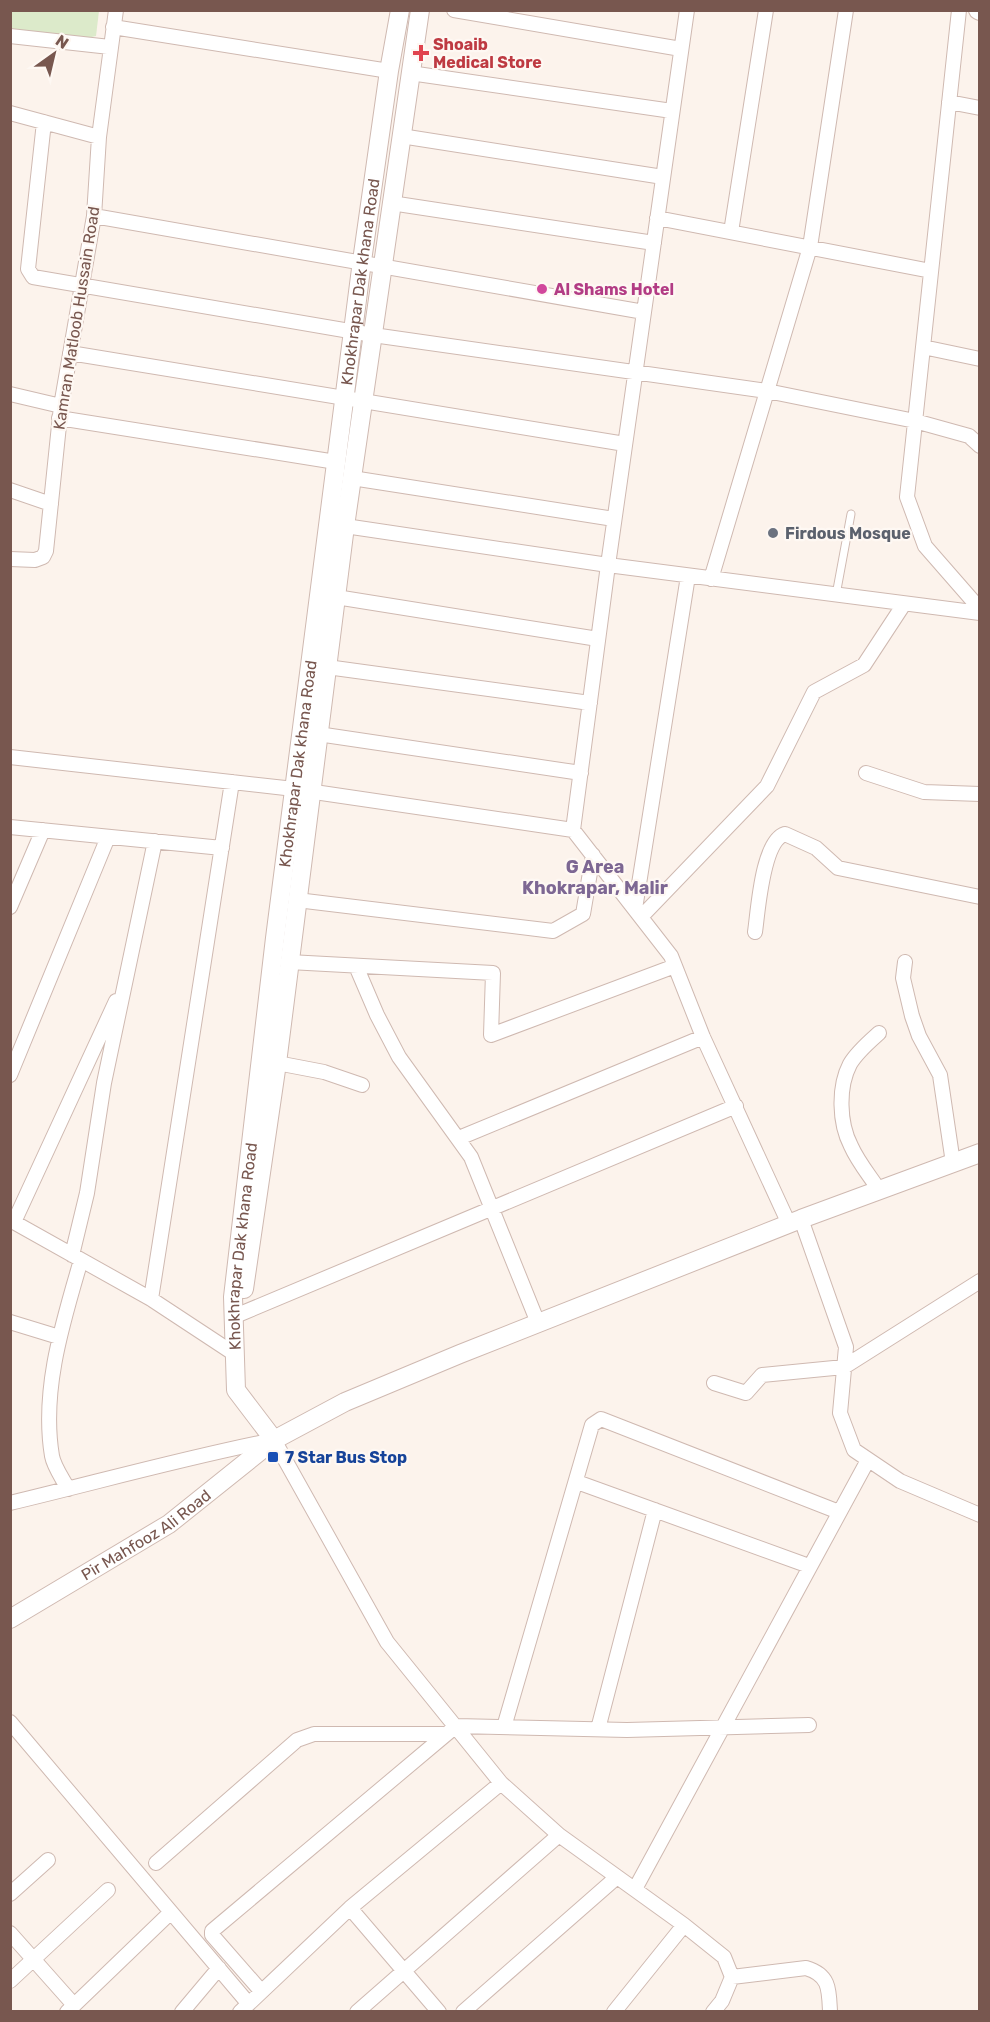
<svg xmlns="http://www.w3.org/2000/svg" width="990" height="2022" font-family="Rubik,sans-serif">
  <rect width="100%" height="100%" fill="#fcf3ec"/>
  <path fill="#dceaca" d="M11,11H99L96,36L83,39L11,30Z"/>
  <g fill="none" stroke-linecap="round" stroke-linejoin="round">
    <defs>
      <path id="service" d="M836,595L851,514"/>
      <path id="minor" d="M454,10L681,49
        M687,10L608,565L573,830L671,956L703,1037L789,1224
        M959,10L907,497L925,546L980,609
        M113,27L389,71
        M10,36L110,47
        M410,73L672,111
        M949,102L980,108
        M10,113L99,137
        M44,122L28,269L33,277L373,335L767,391L915,421L969,436L980,446
        M401,136L663,177
        M391,203L654,243
        M94,216L644,312
        M657,218L931,271
        M731,232L766,10
        M923,347L980,359
        M70,353L625,444
        M10,394L61,406
        M59,418L336,462
        M352,478L614,519
        M10,490L51,504
        M345,526L608,565L980,613
        M10,559L35,560L43,557L46,551L61,406L94,216L99,137L116,10
        M711,579L810,247L846,10
        M336,597L598,639
        M327,667L590,703
        M318,734L581,773
        M10,757L294,789L573,830
        M866,773L924,792L980,794
        M10,827L222,848
        M297,900L553,931L583,914L593,855
        M10,907L43,830
        M635,909L688,576
        M641,917L767,786L814,692L864,665L904,604
        M755,932C758,912 762,841 785,834L816,848L838,868L980,897
        M289,962L493,973L491,1035L675,966
        M905,962L903,978L912,1016L919,1036L940,1075L953,1163
        M356,966L377,1015L399,1057L471,1157L538,1323
        M879,1033C869,1042 857,1052 850,1064C838,1087 839,1123 851,1146C858,1162 870,1176 879,1190
        M277,1063L324,1072L362,1085
        M10,1075L108,837
        M459,1138L703,1037
        M801,1219L846,1347L840,1413L854,1450L900,1481L980,1515
        M10,1220L151,1299L233,1353
        M14,1222L116,1001
        M72,1255L87,1193L104,1083L155,841
        M151,1299L232,782
        M240,1314L736,1106
        M10,1322L59,1337
        M714,1383L746,1393L762,1375L844,1367L980,1281
        M577,1482L809,1566
        M68,1489C63,1479 54,1467 52,1456C41,1390 63,1322 81,1260
        M10,1503C98,1482 187,1457 274,1440L387,1642L501,1783L559,1835L684,1925L724,1957L732,1977L722,2001L713,2012
        M10,1722L248,2003
        M504,1727L592,1425L601,1419L839,1512
        M598,1729L655,1510
        M156,1863L297,1740L314,1734H443
        M635,1889L868,1460
        M10,1894L48,1860
        M350,1908L439,2012
        M10,1933L74,2005
        M732,1977L806,1968C830,1975 829,1990 830,2012
        M10,1981L108,1890
        M261,1991L212,1935V1931L456,1726L627,1730L809,1725
        M67,2012L170,1913
        M182,2012L219,1968
        M240,2012L350,1908L501,1783
        M357,2012L559,1835
        M463,2012L617,1877
        M614,2012L684,1925"/>
      <g id="tertiary">
        <path d="M978,10L980,11"/>
        <path d="M244,1289L277,1063L345,526L420,10"/>
        <path id="s1" d="M274,1440L236,1390L233,1297L275,938L362,261L389,71L400,10"/>
        <path id="s2" d="M10,1619L169,1524L274,1440L345,1402L460,1354L801,1219L980,1153"/>
      </g>
    </defs>
    <use href="#service" stroke="#cfb9b1" stroke-width="9"/>
    <use href="#minor" stroke="#cfb9b1" stroke-width="16"/>
    <use href="#tertiary" stroke="#cfb9b1" stroke-width="20"/>
    <use href="#service" stroke="#fff" stroke-width="7"/>
    <use href="#minor" stroke="#fff" stroke-width="14"/>
    <use href="#tertiary" stroke="#fff" stroke-width="18"/>
  </g>
  <path fill="#e0444e" stroke="#fef8f3" stroke-width="2" d="M418 44h6v6h6v6h-6v6h-6v-6h-6v-6h6z"/>
  <circle fill="#d1479c" stroke="#fef8f3" stroke-width="2" cx="542" cy="289" r="6"/>
  <circle fill="#6b7280" stroke="#fef8f3" stroke-width="2" cx="773" cy="533" r="6"/>
  <rect fill="#1a4fb4" stroke="#fef8f3" stroke-width="2" x="267" y="1451" width="12" height="12" rx="3"/>
  <g text-anchor="middle" stroke-width="4.5" stroke-linejoin="round" paint-order="stroke">
    <g font-size="16" font-weight="bold" fill="#be3a42" stroke="#fef8f3" text-anchor="start">
      <text x="433" y="50">Shoaib<tspan x="433" dy="18">Medical Store</tspan></text>
    </g>
    <g font-size="16" fill="#78574f" stroke="#fef8f3">
      <text dy="6" stroke="none"><textPath href="#s1" startOffset="1179">Khokhrapar Dak khana Road</textPath></text>
      <text transform="translate(76 318) rotate(-81)" y="6">Kamran Matloob Hussain Road</text>
      <text dy="6" stroke="none"><textPath href="#s1" startOffset="693">Khokhrapar Dak khana Road</textPath></text>
      <text dy="6" stroke="none"><textPath href="#s1" startOffset="207">Khokhrapar Dak khana Road</textPath></text>
      <text dy="6" stroke="none"><textPath href="#s2" startOffset="160">Pir Mahfooz Ali Road</textPath></text>
    </g>
    <g font-size="16" font-weight="bold" fill="#b23c85" stroke="#fef8f3" text-anchor="start">
      <text x="554" y="295">Al Shams Hotel</text>
    </g>
    <g font-size="16" font-weight="bold" fill="#5b616d" stroke="#fef8f3" text-anchor="start">
      <text x="785" y="539">Firdous Mosque</text>
    </g>
    <g font-size="16" font-weight="bold" fill="#164399" stroke="#fef8f3" text-anchor="start">
      <text x="285" y="1463">7 Star Bus Stop</text>
    </g>
    <g font-size="18" font-weight="bold" fill="#7d6793" stroke="#fef8f3">
      <text x="595" y="873">G Area<tspan x="595" dy="21">Khokrapar, Malir</tspan></text>
    </g>
  </g>
  <rect width="990" height="2022" fill="none" stroke="#78574f" stroke-width="24"/>
  <g transform="translate(54 54) rotate(34)" stroke="#fef8f3" stroke-width="4.5" paint-order="stroke">
  <path d="M0-4.5L10 22L0 15L-10 22Z" fill="#78574f"/>
  <text y="-9" font-size="16" font-weight="bold" text-anchor="middle" fill="#78574f">N</text>
  </g>
</svg>
